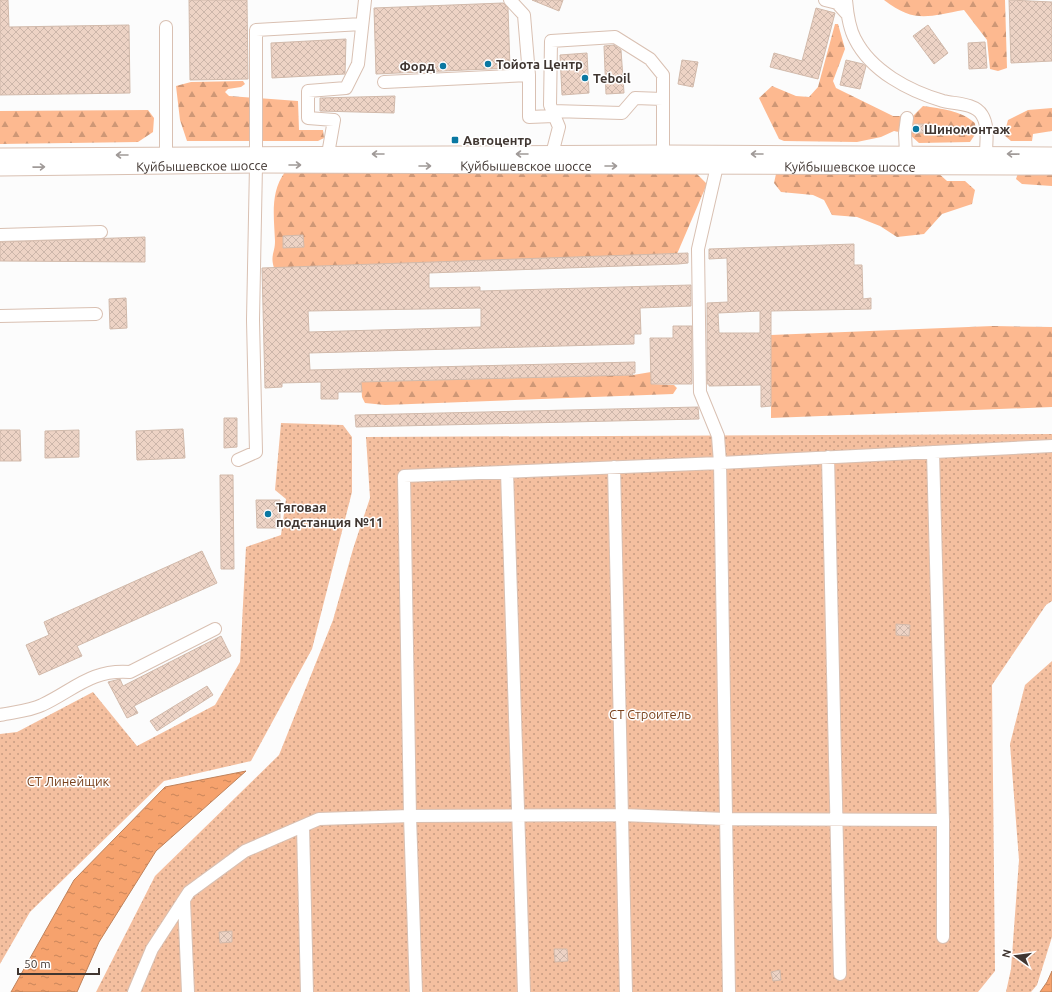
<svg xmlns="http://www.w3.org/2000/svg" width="1052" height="992" font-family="Ubuntu,sans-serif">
  <defs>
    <pattern id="grass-dots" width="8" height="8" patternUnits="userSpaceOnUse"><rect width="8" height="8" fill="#f4bf9f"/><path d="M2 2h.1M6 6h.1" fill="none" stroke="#c79c82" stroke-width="1.8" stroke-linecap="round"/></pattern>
    <pattern id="forest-firs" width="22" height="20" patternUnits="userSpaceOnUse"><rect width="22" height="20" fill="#fdb990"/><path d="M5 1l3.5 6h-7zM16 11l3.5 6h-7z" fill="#ce9776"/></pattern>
    <pattern id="water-ripples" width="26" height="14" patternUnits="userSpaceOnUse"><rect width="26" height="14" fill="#f6a26d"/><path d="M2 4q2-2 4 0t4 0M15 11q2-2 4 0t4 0" fill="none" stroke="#c9855a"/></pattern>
    <pattern id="building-cross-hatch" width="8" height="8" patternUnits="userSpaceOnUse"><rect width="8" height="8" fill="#edd3c5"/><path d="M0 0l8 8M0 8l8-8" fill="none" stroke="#ccb6aa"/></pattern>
  </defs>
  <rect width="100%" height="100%" fill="#fcfcfc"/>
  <path fill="url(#grass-dots)" d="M281,423L343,425L352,437V492L312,649L251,761L164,781L30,912L0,964V734L17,732L93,692L137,746L215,705L240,662L246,547L281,535L286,499L275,490Z
    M1052,434V601L1046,605L992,685L995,971L978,992H96L155,876L279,755L333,620L353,549L370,498L366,437Z
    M1052,661V937L1037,985L1031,992H1006L1011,969L1019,860L1010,744L1025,685Z"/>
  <path fill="url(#forest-firs)" d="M884,0H1005L1007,68L998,71L990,69L987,40L964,10C929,16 915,24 884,0Z
    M835,24H838L845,49L833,81L836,88L893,116H913L923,106C942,109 960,110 975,123L976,133L970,142L919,143L909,134L894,131L881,137L857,142L784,141L779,139L759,98L772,86L796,96L809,97L818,87Z
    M243,81L245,84L241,87L228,89L225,92L229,96L298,101L299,130H323L324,138L318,141H187L180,120L176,86L191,82Z
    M1052,108V131L1033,134L1032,141H1011L1004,135L1008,120L1028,110Z
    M148,110L154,118L153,132L138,142L0,144V111Z
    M285,172L696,173L707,184L677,254L274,268C270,255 275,253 275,241C274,217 270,192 285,172Z
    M937,172L947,181H965L975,190L972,204L942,214L924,234L897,237L880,226L857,217L832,215L824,200L813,195L781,192L774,183L776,174Z
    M1018,173H1052V186L1022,184L1016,179Z
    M993,326L1052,327V407L771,418V335Z
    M651,372V384L674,385L677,388L673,394L385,405L365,403L362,397L361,382L633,375Z"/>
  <path fill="url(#water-ripples)" stroke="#bf825b" d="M246,771L156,851L99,942L77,992H11L74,880L165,787Z
    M1052,971V992H1040L1047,982Z"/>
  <path fill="url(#building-cross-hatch)" stroke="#d2baab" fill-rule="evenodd" d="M0,0H8L9,27L129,25L130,93L0,95Z
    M189,0H247L248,79L190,80Z
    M532,0H563L559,11Z
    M1009,0L1052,2V61L1011,63Z
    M503,3L508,8L510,68L376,74L374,8Z
    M816,8L835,13L818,79L770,67L774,53L802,61Z
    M928,25L948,53L934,64L913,36Z
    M346,39L345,74L272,78L271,43Z
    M985,42L987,68L969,69L968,43Z
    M614,45L621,50L624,93L606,94L604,46Z
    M587,53L589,93L562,95L560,55Z
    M682,60L698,62L693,87L678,84Z
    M846,60L863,64L866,66L860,89L840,85Z
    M395,96L394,113L320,111V98Z
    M914,124H924V133H913Z
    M303,235L304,247L283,248V236Z
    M145,237V262L0,261V242Z
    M854,244V265H862L863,299L871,298V309L771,311V406L761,407V385L709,386V384H707V303L728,302L727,258L709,259V249ZM760,311V333H719L718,313Z
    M688,253V263L678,264L429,273V288L480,287V291L691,285V306L640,308L641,334H634V344L309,353L310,370L635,362V373H632L633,375L361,382L362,392H338V399H321V382L282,383V387L265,388L262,268ZM481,308V327L309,332L308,311Z
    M126,298L127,328L110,329L109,299Z
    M673,326H692V384H651L650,338H673Z
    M698,407L699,419L356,427L355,415Z
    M224,418H237V447L224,448Z
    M183,429L185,458L137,460L136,431Z
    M0,430H20L21,461H0Z
    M79,430V457L45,458V431Z
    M220,475H233L234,569H221Z
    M256,500H280V528H257Z
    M202,551L217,583L77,646L82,656L39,675L26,645L49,635L44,622Z
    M896,624L910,625L909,636L896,635Z
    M221,636L231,656L134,706L138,713L127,718L108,682L120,679L123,686Z
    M207,686L213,695L157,731L150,721Z
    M232,931V942L220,943L219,932Z
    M554,949H567L568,961L555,962Z
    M780,970L781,980L773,981L771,972Z"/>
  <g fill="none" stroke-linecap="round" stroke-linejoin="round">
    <defs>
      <path id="minor" d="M510,0L524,15L529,75
        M825,0L837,3L847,14
        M846,0C847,12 849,28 855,39C871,71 909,91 943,101C955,104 975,103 982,115C989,126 986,142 986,154
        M384,82L529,75V117L554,116
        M552,111L622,113L635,98L663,99
        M166,154V27
        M256,154V30L362,24
        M328,154L334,120L308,118V91L346,88L358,64L365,0
        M552,154L559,127L550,105L551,41L615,37L650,59L663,75V153
        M906,154L905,133L907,118
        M717,166L698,249L700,392L718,436L720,463L729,992
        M0,235L101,232
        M0,316L96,314
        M933,452L943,820V937
        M828,457L840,974
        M238,460L256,452L253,320L256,165
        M614,467L626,992
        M507,472L524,992
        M0,715C13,712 30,711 42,705C74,690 91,669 130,672L215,629
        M303,826L307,992
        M184,901L188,992
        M134,992L152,949L189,892L245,851L319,819L410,816L404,476L720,463L1052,446
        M416,992L410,816L622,815L726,819L943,820"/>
      <g id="major">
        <path d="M0,156L663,153L1052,155"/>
        <path id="s1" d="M0,168L256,165L1052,167"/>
      </g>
    </defs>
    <use href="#minor" stroke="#d9c0b2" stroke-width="14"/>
    <use href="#major" stroke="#d9c0b2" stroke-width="17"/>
    <use href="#minor" stroke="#fff" stroke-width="12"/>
    <use href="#major" stroke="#fff" stroke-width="15"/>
  </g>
  <defs><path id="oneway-shaft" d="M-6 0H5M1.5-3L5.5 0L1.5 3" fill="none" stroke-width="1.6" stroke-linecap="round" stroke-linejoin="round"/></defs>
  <g stroke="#a09a98">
    <use href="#oneway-shaft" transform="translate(378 154) rotate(180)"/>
    <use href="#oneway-shaft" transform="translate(522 154) rotate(-180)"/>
    <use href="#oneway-shaft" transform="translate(757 154) rotate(-180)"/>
    <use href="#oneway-shaft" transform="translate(1013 154) rotate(-179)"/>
    <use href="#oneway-shaft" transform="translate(122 155) rotate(180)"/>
    <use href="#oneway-shaft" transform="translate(295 165)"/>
    <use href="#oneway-shaft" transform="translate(425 166)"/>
    <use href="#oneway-shaft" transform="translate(611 166)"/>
    <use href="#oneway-shaft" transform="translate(39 167) rotate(-1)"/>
  </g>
  <g fill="#0a78a2" stroke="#fff" stroke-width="1.5">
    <circle cx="488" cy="64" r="4"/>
    <circle cx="443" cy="66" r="4"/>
    <circle cx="585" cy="78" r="4"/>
    <circle cx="916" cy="129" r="4"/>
    <rect x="451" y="136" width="8" height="8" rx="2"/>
    <circle cx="268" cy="514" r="4"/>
  </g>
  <g text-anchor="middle" stroke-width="3" stroke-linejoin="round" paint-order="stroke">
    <g font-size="13" font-weight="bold" fill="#403631" stroke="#fff" text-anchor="start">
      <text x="496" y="69">Тойота Центр</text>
      <text x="435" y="71" text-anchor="end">Форд</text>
      <text x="593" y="83">Teboil</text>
      <text x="924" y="134">Шиномонтаж</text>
      <text x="463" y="145">Автоцентр</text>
      <text x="276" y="512">Тяговая<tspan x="276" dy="15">подстанция №11</tspan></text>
    </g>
    <g font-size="13" fill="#403631" stroke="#fff">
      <text dy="5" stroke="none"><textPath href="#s1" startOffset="202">Куйбышевское шоссе</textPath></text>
      <text dy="5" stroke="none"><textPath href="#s1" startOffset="526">Куйбышевское шоссе</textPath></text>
      <text dy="5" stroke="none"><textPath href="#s1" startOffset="850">Куйбышевское шоссе</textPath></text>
    </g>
    <g font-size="13" fill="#79421d" stroke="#fff">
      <text x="650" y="719">СТ Строитель</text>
      <text x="68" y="786">СТ Линейщик</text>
    </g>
  </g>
  <g transform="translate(1016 956) rotate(284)" stroke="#ffffff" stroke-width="3" paint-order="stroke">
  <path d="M0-3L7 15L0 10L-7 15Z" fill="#403631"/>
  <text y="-6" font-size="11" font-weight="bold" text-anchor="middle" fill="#403631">N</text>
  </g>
  <path d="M18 968v6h81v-6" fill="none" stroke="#403631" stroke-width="2"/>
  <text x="24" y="968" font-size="12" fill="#403631" stroke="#ffffff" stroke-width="3" paint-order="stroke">50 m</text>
</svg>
